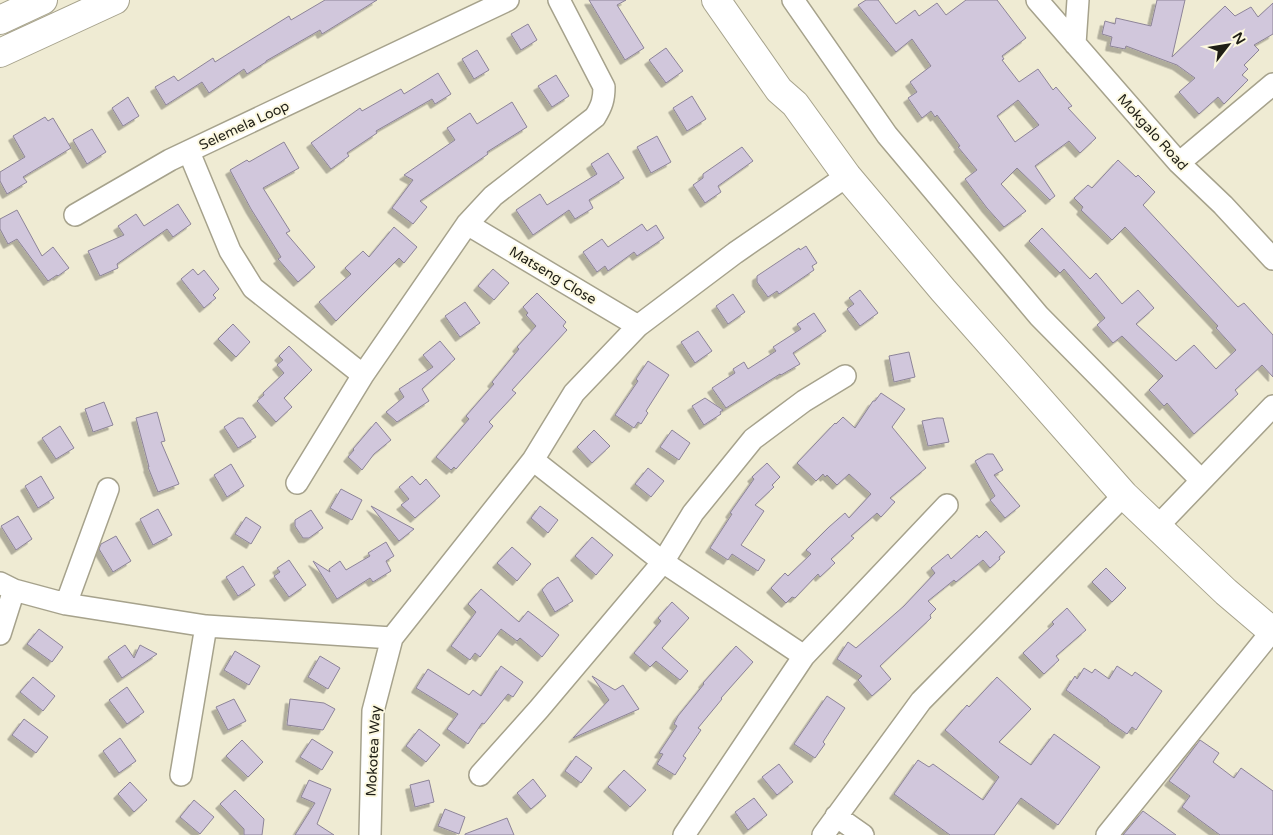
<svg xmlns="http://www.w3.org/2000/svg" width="1273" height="835" font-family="'Varela Round',sans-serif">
  <defs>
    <filter id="shadow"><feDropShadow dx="-4.5" dy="4.5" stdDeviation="0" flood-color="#0004"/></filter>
  </defs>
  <rect width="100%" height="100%" fill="#efebd3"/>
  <path fill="#d1c7dc" stroke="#8d8498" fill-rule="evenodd" filter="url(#shadow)" d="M325,0H377L322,34L320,30L266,61V62L247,74L244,69L209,93L202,82L166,105L155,87L174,76L178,81L213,58L215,62L289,16L291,20Z
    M589,0H626L617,5L644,48L625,60Z
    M866,0H878L896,24L915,10L919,16L937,3L946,15L966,0H997L1026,38L1002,56L1004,59L1002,60L1019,82L1038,69L1053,90L1056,87L1072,106L1068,108L1096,138L1080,153L1069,141L1035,166L1055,196L1050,200L1017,168L1001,184L1026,211L1004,227L987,208L965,179L977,170L958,147L960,146L937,115L935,117L931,111L922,118L908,98L917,92L910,82L931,66L912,39L896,52L858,5ZM1018,100L1039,125L1015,142L997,116Z
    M1157,0H1185L1172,57L1225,6L1235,16L1251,7L1258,17L1273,3V34L1254,45L1259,50L1244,65L1248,69L1242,75L1248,80L1224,104L1218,97L1199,114L1179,92L1195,78L1177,65L1126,46L1125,49L1110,46L1112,37L1102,34L1105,21L1115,24L1116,18L1151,26Z
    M528,24L537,40L521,50L511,34Z
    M666,48L683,71L666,83L649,60Z
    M477,50L489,70L474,79L462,59Z
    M438,73L451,94L435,104L432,99L376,131L377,133L347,153L349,156L331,169L311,143L360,108L362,111L401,89L404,94Z
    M556,75L569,96L552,107L538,86Z
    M692,96L706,119L687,131L673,108Z
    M128,97L139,116L123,126L112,108Z
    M512,102L527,127L487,152L488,154L420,201L427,207L413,224L392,208L413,180L404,175L455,140L447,128L470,113L477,124Z
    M45,117L48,121L53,118L71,148L23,177L27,182L7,194L0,181V172L25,157L13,136Z
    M92,129L106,152L87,164L73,140Z
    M657,136L671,162L651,173L637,147Z
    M284,142L299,168L263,188L290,231L286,233L315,267L298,282L278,259L281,257L251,209L230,170L247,160L249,162Z
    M742,147L753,161L718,186L721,192L705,203L693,185L703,178V174Z
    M608,153L624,178L589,200L593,208L575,219L569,210L533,235L516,210L540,194L547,205L597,174L591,164Z
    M1118,160L1136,177L1138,175L1155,192L1143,205L1238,307L1244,303L1273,335V377L1262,365L1235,390L1238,394L1194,434L1167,403L1164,406L1149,390L1163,376L1122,336L1113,343L1097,325L1105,318L1064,269L1060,273L1029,241L1042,228L1090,279L1096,273L1122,304L1138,290L1154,308L1136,324L1176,361L1194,345L1216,369L1236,350L1216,328L1218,326L1125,227L1112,240L1081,210L1083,207L1074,198L1088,185L1092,188Z
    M178,204L191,224L173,237L167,229L117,264L118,268L100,276L88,251L124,235L118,226L136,214L144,226Z
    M17,210L42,256L53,247L69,268L58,276L57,275L48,281L17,239L8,244L0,229V219Z
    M642,224L647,231L656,225L664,238L637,256L634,252L608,271L605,266L597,272L583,252L602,239L608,247Z
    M394,227L417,247L404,263L399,258L336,321L319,302L351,274L345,268L363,251L369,257Z
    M806,246L817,263L812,266L814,270L779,294L777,291L768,297L757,282V276L799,248L800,250Z
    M193,269L198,275L204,270L219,289L213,295L216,298L204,308L181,279Z
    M493,269L509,283L494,300L478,286Z
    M860,290L878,313L860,326L847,309L854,304L849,298Z
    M537,293L566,322L563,326L567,330L512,390L516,393L489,422L493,426L456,469L454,467L451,470L436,457L469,419L466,416L494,384L492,382L519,349L517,347L536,326L526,315L528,313L523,307Z
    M733,294L745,312L728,324L716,306Z
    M465,302L480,323L460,337L445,316Z
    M814,313L826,331L793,353L800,364L781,375L780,374L726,408L712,388L735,373L733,369L744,362L748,369L776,351L773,347L801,329L797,324Z
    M233,324L250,342L236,357L218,339Z
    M698,331L712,351L695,363L681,342Z
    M440,341L455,359L422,389L429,401L397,422L386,412L404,397L399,389L433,367L423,355Z
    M289,346L312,370L284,398L292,407L276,422L257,401L264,395L263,393L284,373L277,365L283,360L279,356Z
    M909,352L915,377L894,382L889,356Z
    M648,361L669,375L646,411L648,413L641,424L638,422L634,428L615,415L638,381L636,379Z
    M881,393L905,409L892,427L926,468L890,498L895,502L881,517L877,513L851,536L854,538L831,559L835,563L820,577L818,574L795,598L792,597L786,603L771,588L785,573L788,576L811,554L806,550L829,527L845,513L849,518L871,494L849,474L837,485L827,475L825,477L823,474L816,481L797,463L835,423L836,424L843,417L855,428L873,401H875Z
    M705,398L723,410L720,412L721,414L704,425L692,406Z
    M104,402L113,425L93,432L85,409Z
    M157,412L165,441L161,442L179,484L158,492L148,467H149L136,418Z
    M238,418H243L256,437L238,448L224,427Z
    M937,418H943L949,442L928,446L922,421Z
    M376,422L391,440L374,454L362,470L348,457L354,450L353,449Z
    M60,426L74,448L56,459L42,438Z
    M594,430L610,446L592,463L577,447Z
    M672,430L690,443L679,460L660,447Z
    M987,454H993L1003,470L994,475L1020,506L1005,518L990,500L995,496L975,461Z
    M767,463L780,477L772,485L774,487L755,505L764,511L741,545L765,560L758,571L732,554L728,560L710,548L732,514L730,513L754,479L752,477Z
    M231,464L244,486L227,497L214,475Z
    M648,468L664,481L651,497L635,484Z
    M41,476L54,498L38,508L25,486Z
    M412,476L420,485L426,479L440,496L415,518L401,505L409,499L399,487Z
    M341,489L362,500L352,520L330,508Z
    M371,506L414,529L399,541Z
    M540,506L558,520L548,533L531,518Z
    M158,509L172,535L153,545L140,519Z
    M311,510L323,528L309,538H303L295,526V520Z
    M18,516L32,539L16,550L1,526Z
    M246,517L261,527L251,544L235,534Z
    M986,531L1005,552L999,557L1000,559L990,568L983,560L956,582L954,580L928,601L936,609L930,615L931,618L880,666L891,679L872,696L858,680L862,676L837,659L848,642L856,648L904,606L935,573L931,568L948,554L951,559L977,535L979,538Z
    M116,536L131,561L113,572L99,549L101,544Z
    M592,537L613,555L596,575L575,556Z
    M386,542L394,556L386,561L391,571L373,582L370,578L337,599L313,561L330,572L329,569L340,561L346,570L370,556L368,553Z
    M512,547L531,564L517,581L497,563Z
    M289,560L306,585L289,597L274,576L280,572L277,568Z
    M243,566L255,585L238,596L226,577Z
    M1106,568L1126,588L1112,602L1092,582Z
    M558,577L573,601L555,612L542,590L547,584Z
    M481,589L519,622L528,611L559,635L542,657L520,638L517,641L501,629L480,657L475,653L470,660L451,646L476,612L468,604Z
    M672,602L689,618L662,648L688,671L680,680L656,661L650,667L634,653L661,621L658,618Z
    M1067,608L1086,630L1056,656L1059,660L1044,674L1023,653L1054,624L1052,622Z
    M39,629L63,647L52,662L27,644Z
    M125,645L134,658L140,645L157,654L122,678L108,657Z
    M736,646L753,662L721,698L722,699L698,728L701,730L683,756L686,758L675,775L657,764L663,754L659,753L677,726L674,724L678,716L704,684L703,683Z
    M235,651L260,666L249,685L224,670Z
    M320,656L340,668L328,689L308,677Z
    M501,666L523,682L513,697L508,694L484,724L482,723L468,744L447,729L458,714L416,688L428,669L469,695L473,690L481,696Z
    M1117,666L1132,676L1135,672L1162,691L1136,730L1132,727L1127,734L1108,721V720L1066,690L1075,676L1077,679L1084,668L1092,673L1095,669L1109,679Z
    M592,676L615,690L623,685L639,709L573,738L609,700Z
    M33,677L55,696L43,711L20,692Z
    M997,677L1031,709L999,742L1031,765L1054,734L1100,767L1058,825L1021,798L994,835H950L894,794L918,760L929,767L933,764L983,800L999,777L945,730L967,705L969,707Z
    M127,687L144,712L127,724L109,700Z
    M827,696L845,708L823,742L825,744L815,758L794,744Z
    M234,699L246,721L228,730L216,707Z
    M290,699L324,703L335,709L323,730L287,725Z
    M24,719L48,737L36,753L12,735Z
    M419,729L440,745L426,762L406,746Z
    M120,738L136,761L119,773L103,751Z
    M312,739L333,752L322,770L300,757Z
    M242,740L263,762L248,777L226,756Z
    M1200,740L1219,753L1213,762L1234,778L1241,768L1273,791V835H1220L1182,807L1190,796L1169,781Z
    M576,756L592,768L581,783L565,771Z
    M779,764L793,782L777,795L762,777Z
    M624,770L646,790L630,807L608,787Z
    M533,779L546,796L531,809L517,793Z
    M309,780L331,789L317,824L334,835H295L315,803L301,797Z
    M429,780L434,802L415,807L410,785Z
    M130,782L147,800L134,812L118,794Z
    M235,790L264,819L262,835H244V829L220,804Z
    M754,798L767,815L748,830L735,812Z
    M194,800L214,817L200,834L180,817Z
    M445,809L465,817L459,834L438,826Z
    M1143,811L1176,835H1123Z
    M507,818L514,835H465V834Z"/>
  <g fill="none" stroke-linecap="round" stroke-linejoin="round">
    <defs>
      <path id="street" d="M793,0L887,135L1039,316L1201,480
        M1037,0L1179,163L1223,205L1273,259
        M1075,44L1078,0
        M189,152L230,251L253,288L363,375
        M1179,163L1273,84
        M75,215L170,160L508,0
        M467,224L638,326
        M533,460L663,562L804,656
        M297,483L363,375L467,224L493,196L595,117C602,106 604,99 604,87L559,0
        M1157,527L1273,406
        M0,583L14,590L66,604L206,626L392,638
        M66,604L108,489
        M0,634L14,590
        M181,775L206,626
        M480,775L539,709L663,562L693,513L753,439L804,401L845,376
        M836,816L863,835
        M370,835L373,711L392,638L533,460L574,393L638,326L735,253L847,176
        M684,835L804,656L947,505
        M823,835L921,701L1124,495
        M1107,835L1272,631"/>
      <path id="secondary" d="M716,0L779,90L795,104L847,176L943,290L1124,495L1226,592L1273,632"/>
      <path id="primary" d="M0,20L43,0
        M0,53L115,0"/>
    </defs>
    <use href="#street" stroke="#a6a28c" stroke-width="24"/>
    <use href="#secondary" stroke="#a6a28c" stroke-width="30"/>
    <use href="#primary" stroke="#a6a28c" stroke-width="30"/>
    <use href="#street" stroke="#fff" stroke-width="21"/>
    <use href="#secondary" stroke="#fff" stroke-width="28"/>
    <use href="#primary" stroke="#fff" stroke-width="28"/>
  </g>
  <g text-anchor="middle" stroke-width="4" stroke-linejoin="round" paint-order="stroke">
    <g font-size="14" fill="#1f1e15" stroke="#fcf8e0">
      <text transform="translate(244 125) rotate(-25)" y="5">Selemela Loop</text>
      <text transform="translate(1153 132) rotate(48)" y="5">Mokgalo Road</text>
      <text transform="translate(553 275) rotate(31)" y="5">Matseng Close</text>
      <text transform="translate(373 751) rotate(-87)" y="5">Mokotea Way</text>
    </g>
  </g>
  <g transform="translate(1228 45) rotate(59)" stroke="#fcf8e0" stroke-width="4" paint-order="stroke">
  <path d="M0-4L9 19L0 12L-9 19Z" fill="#1f1e15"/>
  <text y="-8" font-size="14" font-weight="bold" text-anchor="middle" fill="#1f1e15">N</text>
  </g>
</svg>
